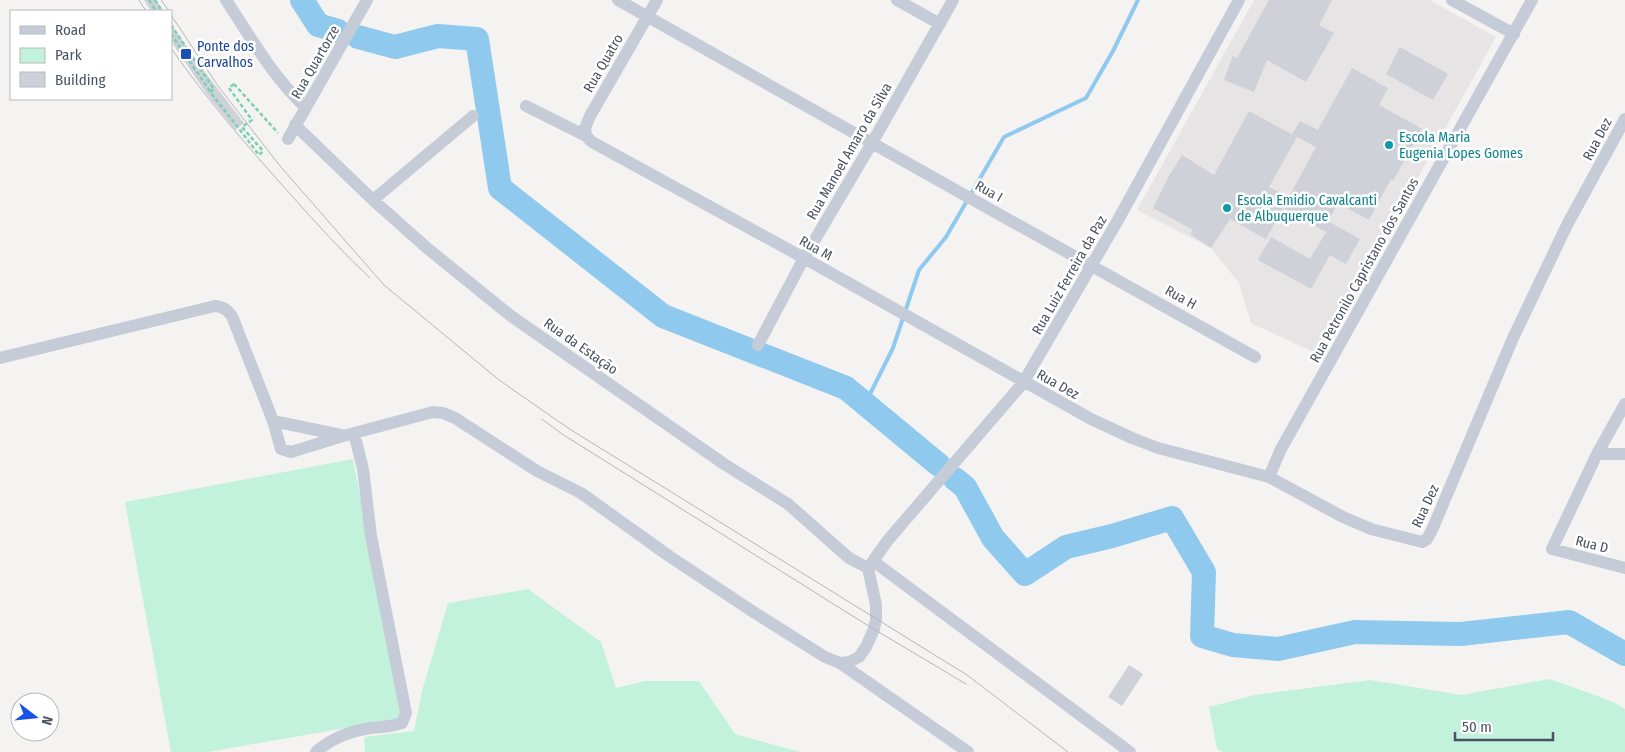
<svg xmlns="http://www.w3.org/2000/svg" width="1625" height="752" font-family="'Fira Sans Condensed',sans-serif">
  <rect width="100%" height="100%" fill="#f5f3f2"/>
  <path fill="#e6e4e4" d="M1254,0H1430L1496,37L1320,355L1251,323L1239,283L1211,248L1137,210Z"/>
  <path fill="#c2f1dc" d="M353,459L402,718L208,752H171L125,502Z
    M528,589L601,642L616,688L645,681H699L735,734L800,752H365L364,737L414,731L422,691L448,603Z
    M1550,679L1611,701L1625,709V752H1223L1217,749L1209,707L1255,695L1370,680L1461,695Z"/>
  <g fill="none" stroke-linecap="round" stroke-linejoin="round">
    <path stroke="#8fcaee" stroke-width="4" d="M865,404L893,348L919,270L946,237L1004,137L1086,98L1113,51L1138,0"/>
    <path stroke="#8fcaee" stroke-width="24" d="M302,0L318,25L338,31
      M358,37L395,47L438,36L477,39L500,188L663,316L846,388L939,465
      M955,479L965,487L993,538L1025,574L1066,547L1112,536L1172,518L1204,572L1202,636L1233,645L1278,649L1355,632L1461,634L1569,622L1625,654"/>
  </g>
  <path fill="#ced1d8" d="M144,0H156L163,11H151Z
    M1269,0H1332L1319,25L1334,33L1306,82L1267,60L1254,92L1224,80L1233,56L1237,58Z
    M171,24L200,66L244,123L235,130L208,96L171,41Z
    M1400,47L1448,74L1433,100L1386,74Z
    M1352,68L1388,88L1379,105L1422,129L1393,181L1391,179L1369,220L1338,203L1328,221L1360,239L1346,264L1330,255L1311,289L1258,260L1271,237L1310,259L1326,232L1283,208L1266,239L1230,219L1211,248L1190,234L1193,230L1153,208L1169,176L1182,155L1214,175L1249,111L1297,137L1269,187L1289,197L1316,147L1292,134L1300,121L1318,130Z
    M1129,665L1143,674L1122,706L1108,697Z"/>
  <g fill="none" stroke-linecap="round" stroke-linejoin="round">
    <path stroke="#79d0b4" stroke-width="2.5" stroke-dasharray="4 2.5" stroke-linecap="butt" d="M149,0L156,11
      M155,0L162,11
      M171,25L214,89L210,92L237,126
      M171,34L210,91
      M234,84L278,133"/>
    <path stroke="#c6ccd7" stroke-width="12" d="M226,0C251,38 273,77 306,108
      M618,0L952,188L1255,357
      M657,0L590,116L585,128L586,136L592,142L804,258L1091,419L1132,438L1158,448L1269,477L1343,517L1371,529L1422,542L1427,539L1432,530L1513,338L1567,225L1625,119
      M897,0L940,24
      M1452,0L1514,34
      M526,106L586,136
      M295,125L373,200L427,248L511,316L724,464L788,504L849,558L868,568
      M288,139L367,0
      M373,200L473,116
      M758,345L804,258L872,143L953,0
      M0,358L215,306C224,307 227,310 232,316L273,421L281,449L291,452L343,436L433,412L443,413L455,418L537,471L581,493L669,556L755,613L825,657L840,663L849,662L859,657L866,647L874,629L876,619V605L868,568L888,540L1023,383L1118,220L1239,0
      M1625,404L1597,454L1552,549L1625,568
      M273,421L341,435
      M1597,454H1625
      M1269,477L1280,451L1532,0
      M873,561L1130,752
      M840,663L968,752
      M316,752C330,739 351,731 370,728C381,727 391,727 402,723L406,713L371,536L363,469L354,433"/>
    <path stroke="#b4b6bd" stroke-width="1" d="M139,0L146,11
      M161,0L169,11
      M171,15L218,86L280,166L384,285L499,380L568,428L967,675L1068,752
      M171,48C207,100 249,148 291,195C317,224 342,252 370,278
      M542,419L562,434L867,625L966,684"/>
    <path stroke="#79d0b4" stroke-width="2.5" stroke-dasharray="4 2.5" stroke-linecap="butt" d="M234,84L229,88L252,120L242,127L263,151L259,155L237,126"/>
  </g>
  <rect fill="#1a4fb4" stroke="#fff" stroke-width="2" x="180" y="48" width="12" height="12" rx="2.5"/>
  <g fill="#0f9aa8" stroke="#fff" stroke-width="2">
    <circle cx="1389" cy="145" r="5"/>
    <circle cx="1227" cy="208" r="5"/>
  </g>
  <g text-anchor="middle" stroke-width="5" stroke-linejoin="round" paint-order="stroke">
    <g font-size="14" fill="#164399" stroke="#fff" text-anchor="start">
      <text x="197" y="51">Ponte dos<tspan x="197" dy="16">Carvalhos</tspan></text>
    </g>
    <g font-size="14" fill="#495260" stroke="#fff">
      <text transform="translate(315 62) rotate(-60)" y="5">Rua Quartorze</text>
      <text transform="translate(603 63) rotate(-60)" y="5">Rua Quatro</text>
      <text transform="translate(1597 139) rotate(-62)" y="5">Rua Dez</text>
      <text transform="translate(849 151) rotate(-60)" y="5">Rua Manoel Amaro da Silva</text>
      <text transform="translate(989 191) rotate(29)" y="5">Rua I</text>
      <text transform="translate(816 248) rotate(29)" y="5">Rua M</text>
      <text transform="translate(1364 270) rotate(-61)" y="5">Rua Petronilo Capristano dos Santos</text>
      <text transform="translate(1069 275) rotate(-60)" y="5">Rua Luiz Ferreira da Paz</text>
      <text transform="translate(1181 297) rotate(29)" y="5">Rua H</text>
      <text transform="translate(581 346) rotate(35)" y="5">Rua da Estação</text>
      <text transform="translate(1058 384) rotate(29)" y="5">Rua Dez</text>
      <text transform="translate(1425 506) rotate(-65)" y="5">Rua Dez</text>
      <text transform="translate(1592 544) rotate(14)" y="5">Rua D</text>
    </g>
    <g font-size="14" fill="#0d838f" stroke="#fff" text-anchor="start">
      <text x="1399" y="142">Escola Maria<tspan x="1399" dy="16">Eugenia Lopes Gomes</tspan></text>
      <text x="1237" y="205">Escola Emidio Cavalcanti<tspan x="1237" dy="16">de Albuquerque</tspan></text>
    </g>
  </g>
  <rect x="10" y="10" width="162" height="90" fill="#ffffff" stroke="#b6babf"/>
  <rect x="20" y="26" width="25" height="8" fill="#c6ccd7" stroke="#b6babf"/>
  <text x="55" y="35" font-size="15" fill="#495260">Road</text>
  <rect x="20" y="48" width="25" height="15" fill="#c2f1dc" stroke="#b6babf"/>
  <text x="55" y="60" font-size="15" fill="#495260">Park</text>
  <rect x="20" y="72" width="25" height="15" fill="#ced1d8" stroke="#b6babf"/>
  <text x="55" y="85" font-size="15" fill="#495260">Building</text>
  <g transform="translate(35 717) rotate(106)"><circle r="24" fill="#ffffff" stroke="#b6babf"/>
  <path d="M0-4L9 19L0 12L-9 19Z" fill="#1850e8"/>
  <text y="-8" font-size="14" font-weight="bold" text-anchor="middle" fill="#495260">N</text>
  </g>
  <path d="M1455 732v8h98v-8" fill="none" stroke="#495260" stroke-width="2.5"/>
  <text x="1462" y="732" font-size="15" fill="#495260" stroke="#ffffff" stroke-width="4" paint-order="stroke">50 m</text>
</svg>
